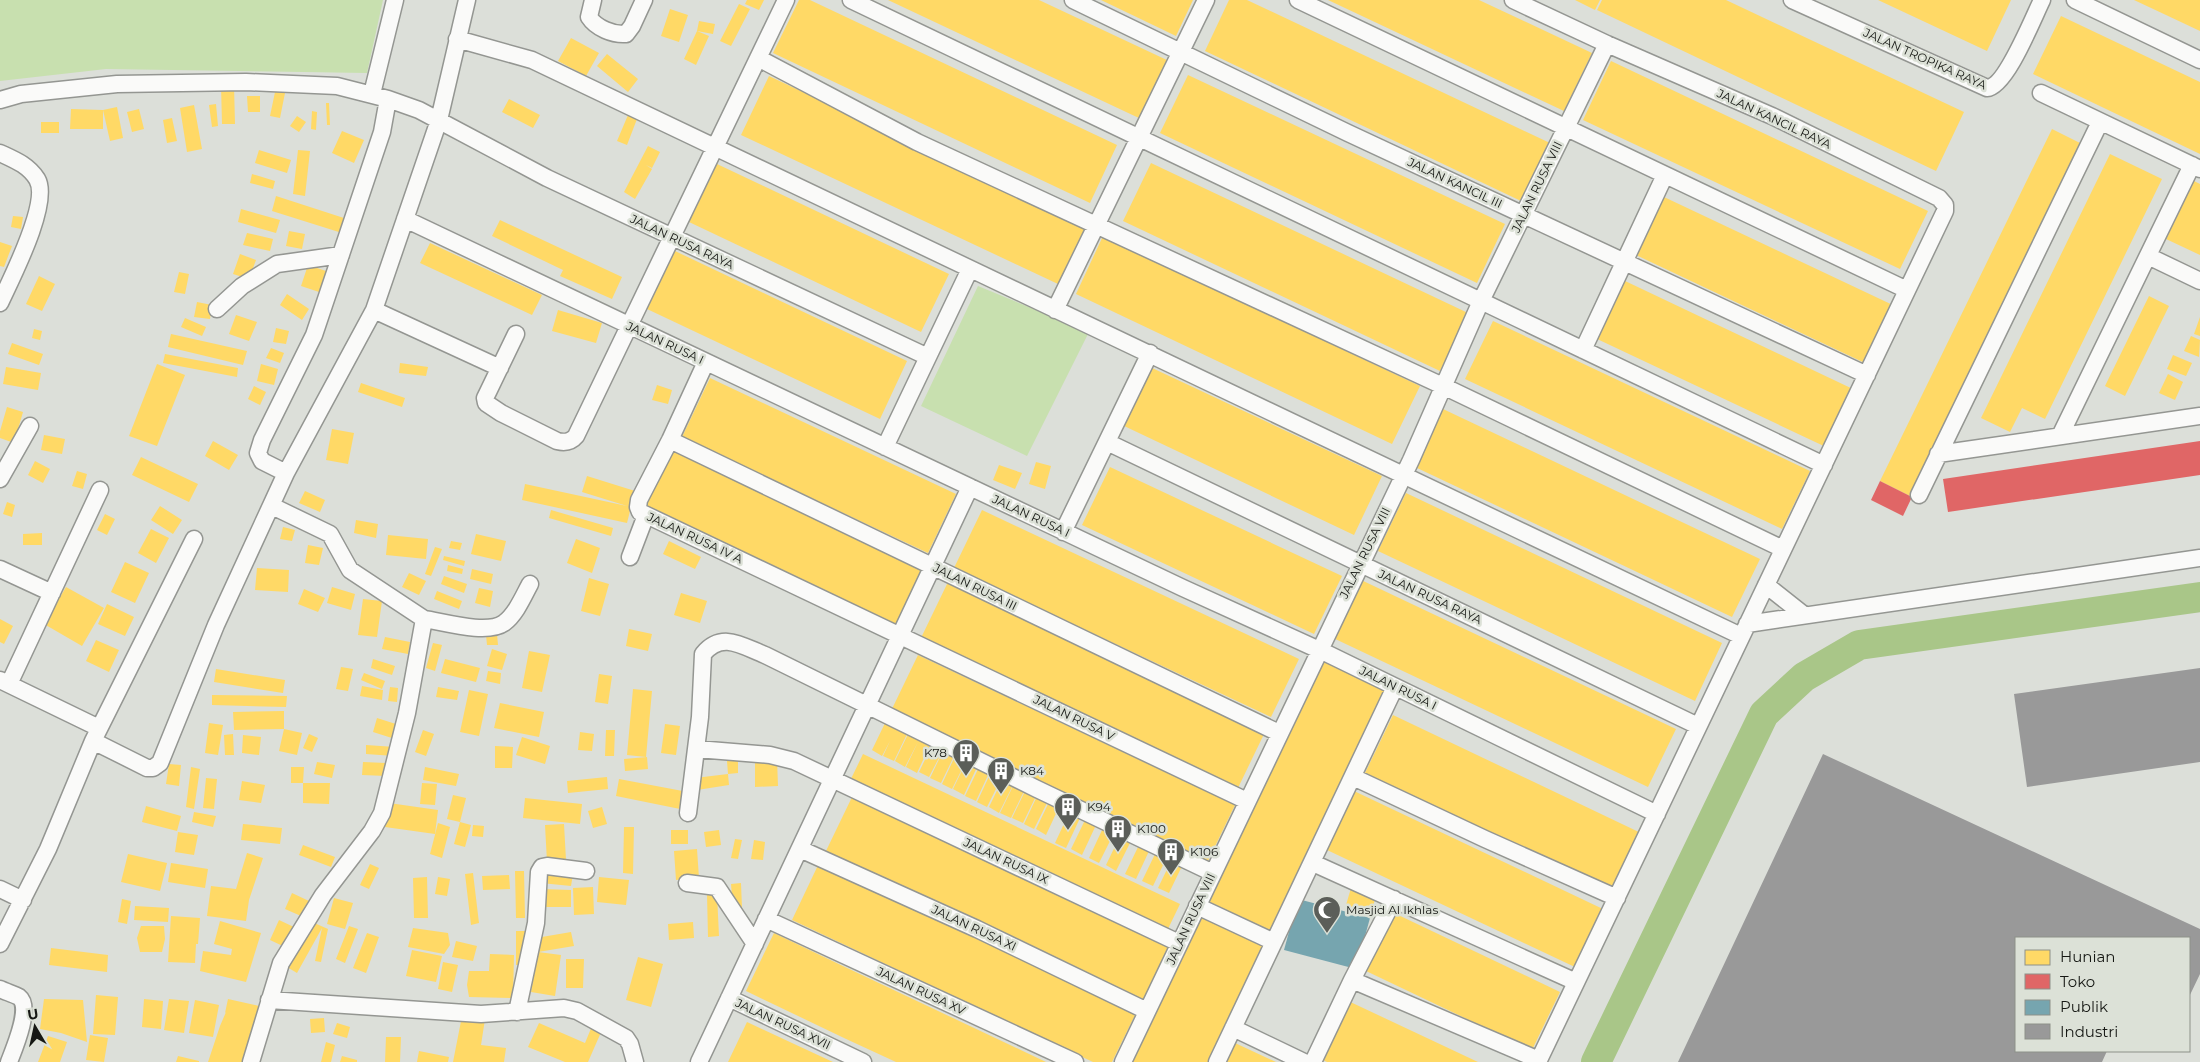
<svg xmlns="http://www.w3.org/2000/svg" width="2200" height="1062" font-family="Montserrat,sans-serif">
  <rect width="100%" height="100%" fill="#dcdfd9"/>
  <path fill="#c8e0af" d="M0,0H383L367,73L106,69L0,81Z
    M978,286L1089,332L1027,456L921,406Z"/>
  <path fill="#ffd966" d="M747,0H764L759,10L745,4Z
    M799,0H810L1117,145L1090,203L773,53Z
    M888,0H1039L1169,61L1141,119Z
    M1101,0H1193L1176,36Z
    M1229,0H1247L1550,143L1521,201L1205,51Z
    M1328,0H1479L1592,53L1564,111Z
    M1575,0H1600L1595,10Z
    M1602,0H1726L1964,112L1936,171L1597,10Z
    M1878,0H2011L1987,51Z
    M2134,0H2200V31L2166,15Z
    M739,4L750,9L731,46L720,41Z
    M670,9L688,15L679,42L661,36Z
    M2061,16L2200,82V154L2033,74Z
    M699,21L715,24L713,34L697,31Z
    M697,31L709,36L696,65L684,59Z
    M571,38L599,53L586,76L558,61Z
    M607,54L638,79L628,92L597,66Z
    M1611,61L1928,211L1900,269L1583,120Z
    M1188,75L1505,224L1477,283L1160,133Z
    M769,76L1086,226L1058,284L741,135Z
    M221,85H234L235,124H222Z
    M275,92L285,93L280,118L270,116Z
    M247,96H260V112H248Z
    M509,99L540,115L533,128L502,112Z
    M326,103H329L330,125H327Z
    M216,104L218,126L212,127L209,105Z
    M194,105L202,149L187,152L180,108Z
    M117,107L123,138L110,141L103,110V129H70L71,109L103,110Z
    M139,109L144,129L132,132L127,112Z
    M312,111L317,112L316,130L311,129Z
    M628,115L637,119L627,145L617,141Z
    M297,116L306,122L299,132L290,126Z
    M172,118L177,141L167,143L163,120Z
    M41,122H59V133H41Z
    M2052,129L2084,145L1912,497L1880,481Z
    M342,131L364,140L354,163L332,153Z
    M648,146L660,152L652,168L646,165L652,169L635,199L624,192Z
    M259,150L291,160L287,173L255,163Z
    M298,150L310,151L305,196L293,194Z
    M2110,154L2162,179L2045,419L2022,408L2010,432L1981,418Z
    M1151,163L1468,313L1440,371L1123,221Z
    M717,164L949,274L921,332L689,222Z
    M252,174L275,181L273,189L250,183Z
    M2194,181L2200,184V255L2166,239Z
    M276,196L347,219L342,233L272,211Z
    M1664,197L1897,307L1869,365L1636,255Z
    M241,209L280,220L276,233L238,222Z
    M13,216L23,217L21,229L11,227Z
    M500,220L622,277L612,299L560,276L563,270L492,236Z
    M289,231L305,234L302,249L286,246Z
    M247,233L273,239L270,251L243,245Z
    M1103,236L1420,386L1392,444L1076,294Z
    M0,242L12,246L4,267L0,266Z
    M430,243L542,295L532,315L420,263Z
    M675,251L907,361L880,419L647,309Z
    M240,254L256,260L249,279L233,274Z
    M308,265L329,272L322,293L301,286Z
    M179,272L189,274L185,294L174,292Z
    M39,276L55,284L42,311L26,304Z
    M1623,280L1855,390L1828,448L1595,338Z
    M287,294L309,309L302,320L280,305Z
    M2149,296L2169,306L2125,396L2105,386Z
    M197,302L212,305L210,319L194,317Z
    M558,310L602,323L596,343L552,331Z
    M236,315L257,322L249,341L229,334Z
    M2200,317V336L2194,334Z
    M185,318L206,327L202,336L181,327Z
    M1493,321L1810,471L1782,529L1465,379Z
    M276,328L289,331L286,344L273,342Z
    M34,329L42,331L40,340L32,338Z
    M171,334L247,351L243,365L168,347Z
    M2191,336L2200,340L2199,357L2184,351Z
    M12,343L43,354L39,365L8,354Z
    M271,348L284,353L280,363L266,358Z
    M165,354L238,368L237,377L163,363Z
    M2173,355L2192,363L2186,376L2167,369Z
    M400,363L428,367L426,376L399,373Z
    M157,364L185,375L157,446L129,436Z
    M261,364L278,369L274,385L257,381Z
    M6,367L41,373L38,390L3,384Z
    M1150,367L1382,476L1354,535L1122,425Z
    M2168,374L2183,382L2175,400L2159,393Z
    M710,378L956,494L928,553L682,437Z
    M361,383L405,398L402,407L358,392Z
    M657,385L672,390L668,404L652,400Z
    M254,386L266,392L260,405L248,399Z
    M7,407L23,412L14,443L0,438V431Z
    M1443,409L1760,559L1732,617L1415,467Z
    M332,429L354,433L348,464L326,460Z
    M44,435L65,439L62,454L41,450Z
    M213,441L238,455L229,470L205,456Z
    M668,448L926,570L898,629L640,506Z
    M141,457L198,484L189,502L132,475Z
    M35,461L50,469L43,483L28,475Z
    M1036,462L1051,466L1045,489L1029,484Z
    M999,465L1022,473L1015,489L993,480Z
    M1110,467L1342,576L1314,634L1082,525Z
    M77,471L87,474L83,489L72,486Z
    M587,476L635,491L627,523L522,500L525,484L627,506L582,492Z
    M305,491L325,500L320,512L299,503Z
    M1406,493L1722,643L1695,701L1378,551Z
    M7,502L15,505L12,517L3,514Z
    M160,506L182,520L173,534L151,520Z
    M551,510L613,528L611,536L549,518Z
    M982,510L1299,659L1271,717L954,568Z
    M105,514L115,519L107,535L97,530Z
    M356,520L378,524L376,538L354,533Z
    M283,527L295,530L292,541L280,539Z
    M151,529L169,538L156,563L138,553Z
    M42,533V545H23V534Z
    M476,534L506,541L501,561L471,554Z
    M388,535L428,539L426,559L386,555Z
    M576,539L600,548L592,573L567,563Z
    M451,541L462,543L460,550L449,548Z
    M669,541L701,557L695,569L663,554Z
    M308,545L323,548L319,565L305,563Z
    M435,547L442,549L431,576L425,574Z
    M444,556L465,561L464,566L443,560Z
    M125,562L149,573L135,603L111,592Z
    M448,565L463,569L462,574L447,571Z
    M257,568L289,570L288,592L255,590Z
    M472,569L493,574L491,584L470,579Z
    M409,573L426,581L419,595L402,587Z
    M444,576L467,584L464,593L441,584Z
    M589,578L609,584L600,616L581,611Z
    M1359,579L1676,729L1648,787L1331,637Z
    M948,582L1265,732L1237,790L920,640Z
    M66,587L104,608L82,646L44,624Z
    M332,587L355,594L351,610L327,603Z
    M479,588L493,591L490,607L475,603Z
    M304,589L325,598L318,612L298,604Z
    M437,591L462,601L459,609L434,599Z
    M681,593L707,601L700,623L674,615Z
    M363,599L382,601L377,637L358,635Z
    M107,604L134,617L125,636L98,624Z
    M0,619L13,626L4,644L0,642Z
    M629,629L652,634L648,651L626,646Z
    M497,634L498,645H487L486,635Z
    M385,637L410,642L408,654L382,649Z
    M96,640L119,650L109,672L86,661Z
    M433,643L442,645L435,671L426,668Z
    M492,649L507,654L502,670L487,666Z
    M529,651L550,655L542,692L522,688Z
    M1320,654L1390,687L1271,935L1202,903Z
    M918,655L1235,805L1207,863L890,713Z
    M373,659L395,666L392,675L371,668Z
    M445,659L480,668L476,682L441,673Z
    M341,667L353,669L348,691L336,689Z
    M216,669L285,680L283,693L214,682Z
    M488,671L501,673L500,684L486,681Z
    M364,673L385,681L382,689L361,680Z
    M599,674L612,676L608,704L595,702Z
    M362,686L383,690L382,700L360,696Z
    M390,687L398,688L397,702L388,701Z
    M438,687L459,691L457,700L436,697Z
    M633,689L652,691L646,757L627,755Z
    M469,690L488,694L479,736L460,732Z
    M212,695L287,696L286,707L212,705Z
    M500,703L544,712L539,737L494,728Z
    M284,711V729L234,730L233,712Z
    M1393,715L1643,834L1616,892L1365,773Z
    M377,718L399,725L395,739L373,732Z
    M886,721L908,732L894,761L883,756L890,741L882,756L872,750Z
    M209,723L223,725L218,755L205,753Z
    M665,724L680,726L676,755L661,753Z
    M284,729L302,733L297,755L279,751Z
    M423,730L434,734L426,756L415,752Z
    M606,730H615L614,756H605Z
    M580,732L594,734L592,751L578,750Z
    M909,732L931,743L917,773L906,767L918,742L905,767L895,761Z
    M233,734L234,755H225L224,735Z
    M309,734L318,738L312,752L303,748Z
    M243,735L261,737L259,755L242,753Z
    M522,737L550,746L545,764L516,755Z
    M933,743L944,748L929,777L919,772Z
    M366,745L395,747L394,756L366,754Z
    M495,746L513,747L512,768H495Z
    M944,749L955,754L941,783L930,778Z
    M863,754L1180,904L1166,933L849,783Z
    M956,754L967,759L952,789L942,784Z
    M647,757L648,769L625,771L624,759Z
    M755,759H777L778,786L755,787Z
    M738,760V773L728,774L727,761Z
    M967,760L978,765L964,795L953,789Z
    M317,762L335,765L332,778L314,774Z
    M363,762L386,763V776L362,775Z
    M169,764L181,765L179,786L166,784Z
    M191,767L200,769L194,809L186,807Z
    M291,767H304L303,783H291Z
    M425,767L459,774L456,786L423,780Z
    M979,767L990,771L976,801L965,796Z
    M991,772L1002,777L987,807L977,802Z
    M728,774L729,785L697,790L695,778Z
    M607,777L608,789L568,793L567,781Z
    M206,778L217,779L214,809L203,808Z
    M1003,778L1014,783L999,813L989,807Z
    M619,779L688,792L685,810L616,796Z
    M242,781L265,785L261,803L239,800Z
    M303,783H330L329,804L303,803Z
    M422,783L437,784L435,805L420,804Z
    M1014,784L1025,789L1011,818L1000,813Z
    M1026,789L1037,794L1023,823L1012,818Z
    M1354,791L1605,910L1577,968L1327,850Z
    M1038,794L1049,799L1034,829L1024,824Z
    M453,795L466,798L460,822L447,819Z
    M853,795L1170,945L1142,1003L825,853Z
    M525,798L582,804L580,824L523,818Z
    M1050,800L1060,805L1046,835L1036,829Z
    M389,803L438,810L435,834L385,827Z
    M146,806L181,816L177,831L142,822Z
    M602,807L607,824L593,828L588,811Z
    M194,812L216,816L213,827L192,822Z
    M1069,813L1080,818L1066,848L1055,843Z
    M1085,820L1096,825L1082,855L1071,849Z
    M460,822L471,825L465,847L454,844Z
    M438,823L450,827L442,858L430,854Z
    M243,824L282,828L280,844L241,840Z
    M564,824L566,860L547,862L545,825Z
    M473,825L484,826L483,837L472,836Z
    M624,827H634L633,874L623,873Z
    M1103,828L1114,833L1099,863L1089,858Z
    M671,830H688V844H671Z
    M719,830L721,845L706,847L704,832Z
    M178,832L198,835L194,855L175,852Z
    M1120,836L1131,841L1116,871L1106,865Z
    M735,839L742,840L738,859L731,858Z
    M754,840L765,842L763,860L751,859Z
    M303,845L335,857L331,867L299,855Z
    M1139,845L1150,849L1136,879L1125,874Z
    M697,849L699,878L676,880L674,851Z
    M1156,852L1167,857L1153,886L1142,881Z
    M247,853L263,858L249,900L246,921L207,916L211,886L236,889Z
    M128,854L167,863L160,891L121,882Z
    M1172,859L1183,864L1169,893L1158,888Z
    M820,861L1137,1011L1112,1062H1093L792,920Z
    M171,863L208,869L205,888L168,882Z
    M370,864L379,868L369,889L360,885Z
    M515,871H524L525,918H516Z
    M543,871L573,874L571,886L541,883Z
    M473,873L479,923L471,925L465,874Z
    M509,875L510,889L483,890L482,876Z
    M427,877L428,918H414L413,878Z
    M438,877L450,879L447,896L435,894Z
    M599,877L629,880L626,905L597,902Z
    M741,883L742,908L733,909L731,884Z
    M593,887L594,914L574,915L573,888Z
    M1351,888L1376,897L1370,914L1346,905Z
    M542,889L571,890V907H542Z
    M292,893L309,901L301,916L285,909Z
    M707,894H717L719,936L708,937Z
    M334,898L353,903L345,929L327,924Z
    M122,899L131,901L127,924L118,922Z
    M135,906L169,908L168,922L134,920Z
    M1199,909L1269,942L1212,1062H1126Z
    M1394,913L1560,992L1532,1050L1366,971Z
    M171,916L200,918L198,944H196L195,963L168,962Z
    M279,920L296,928L287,948L270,940Z
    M220,921L261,933L246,982L200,971L203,951L231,955L232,949L214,944Z
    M312,922L328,929L321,962L315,961L322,928L297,973L287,967Z
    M693,922L694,938L669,940L668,924Z
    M141,926H164L165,939L162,952H140L137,938Z
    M349,926L358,929L345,963L336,959Z
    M413,928L448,933L450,945L444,954L408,947Z
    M516,931H527L526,965H516Z
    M571,932L574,946L538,952L561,955L555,996L531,992L538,952L536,938Z
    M367,933L379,937L366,973L353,968Z
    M774,933L845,967L1046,1062H896L844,1038L746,991Z
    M456,941L477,946L473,961L452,957Z
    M51,948L108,955L107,972L49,965Z
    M412,950L442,956L436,982L406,976Z
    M490,954L514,955L513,998L469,997L467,985L469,971H489Z
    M638,957L663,964L651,1007L626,1000Z
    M566,959H584L583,988H566Z
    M443,962L458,965L452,992L438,989Z
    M96,995L118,997L115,1035L93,1034Z
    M44,999L83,1000L87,1042L61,1033L40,1029Z
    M144,999L163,1001L161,1029L142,1027Z
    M169,999L189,1001L184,1033L164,1030Z
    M228,999L259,1006L248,1062H208L220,1026L226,1012L225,1013Z
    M1344,999L1478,1062H1327L1317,1057Z
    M195,1000L219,1005L213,1037L189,1033Z
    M462,1016L485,1019L481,1045L506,1048L504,1062H453Z
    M324,1018L325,1032L311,1033L310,1019Z
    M747,1022L792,1043L833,1062H728Z
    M337,1023L350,1027L347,1038L333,1034Z
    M539,1023L585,1043L592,1026L602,1030L588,1062H565L528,1047Z
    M90,1035L108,1038L104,1062L86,1060Z
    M48,1036L67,1042L60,1062H38Z
    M386,1037H401L400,1062H385Z
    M326,1042L335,1045L331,1062H321Z
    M1235,1043L1250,1050L1276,1062H1226Z
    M419,1051L449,1057L448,1062H417Z
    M178,1056L199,1061V1062H176Z
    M342,1056L357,1060V1062H340Z"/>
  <path fill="#e06666" d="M2200,441V475L1948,512L1943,479Z
    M1880,481L1912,497L1903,516L1871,500Z"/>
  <path fill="#76a5af" d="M1298,899L1370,918L1356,969L1284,950Z"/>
  <path fill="#999" d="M2200,668V762L2027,787L2014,694Z
    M1823,754L2200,929V974L2189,997V938H2016V1051H2107L2102,1062H1678Z"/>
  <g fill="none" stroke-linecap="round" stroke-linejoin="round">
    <path stroke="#a9c688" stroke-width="30" d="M1596,1062L1764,714L1804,677L1859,645L2200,597"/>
    <defs>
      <path id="street" d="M593,0L589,17C596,28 613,35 626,34L632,26L644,0
        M851,0L1824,465
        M1073,0L1348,133L1867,375
        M1298,0L1907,290
        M1513,0L1607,44L1772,116L1939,198L1945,205V211L1538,1062
        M1792,0L1987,88C2006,87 2033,18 2042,0
        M2075,0L2200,60
        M457,39L532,60L1741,636
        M758,58L917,142L1445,387L1783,549
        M2041,93L2200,169
        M372,94L395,0
        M0,100L21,94L117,84L246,82L337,86L388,99L419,110L547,178L928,357
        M0,153C15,160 28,165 37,179C51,202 11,279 0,303
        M405,219L1183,588L1328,654L1657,814
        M2148,256L2200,281
        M217,309L242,286L277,264L341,255
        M374,310L500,368
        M1055,310L1206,0
        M516,334L488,392L485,398L486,403L501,413L557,441C565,443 571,442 576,436L786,0
        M1583,350L1665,175
        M706,362L670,440L639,500L638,507L640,512L1247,801
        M2060,436L2192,165
        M670,440L1279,733
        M1107,442L1698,726
        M885,447L970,269
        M1938,454L2200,416
        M286,473L262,461L258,453L262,440L314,335L382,132L388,99
        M0,479L30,426
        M1919,495L2100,122
        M1063,532L1150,353
        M630,557L646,515
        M0,569L52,593
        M1766,585L1804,615
        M424,619C444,622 487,635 504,623C516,614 523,597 530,584
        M1747,624L2200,558
        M0,680L99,728
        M9,684L100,490
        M93,741L147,768H153L160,763L216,625L286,473L374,310L439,120L467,0
        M697,749L770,755L794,761L1179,943
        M1353,777L1485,839L1617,898
        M688,813L700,717L703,654C722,631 742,646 765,655L1037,789L1213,873
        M800,849L977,929L1147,1011
        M1313,863L1576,982
        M687,883L717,887L755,944
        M0,889L23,900
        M1197,906L1274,942
        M766,919L1075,1062
        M0,944L48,849L93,741L194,539
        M1352,980L1539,1060
        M0,989C6,992 14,994 19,997C32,1007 14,1049 9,1062
        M729,998L863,1062
        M269,1000L481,1014L564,1008L577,1011L626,1038L630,1044L635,1062
        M517,1012L536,923L539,872L542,867L547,866L586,871
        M1233,1028L1304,1062
        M251,1062L281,963L323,895L372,831L382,813L407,713L424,619L350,570L330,534L272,506
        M699,1062L970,487
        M1123,1062L1411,460L1481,301L1607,44
        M1217,1062L1395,687
        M1313,1062L1352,980L1394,899"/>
    </defs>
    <use href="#street" stroke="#949692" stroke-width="19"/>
    <use href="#street" stroke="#fafaf9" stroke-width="16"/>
  </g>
  <defs>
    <symbol id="building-pin" viewBox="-11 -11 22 30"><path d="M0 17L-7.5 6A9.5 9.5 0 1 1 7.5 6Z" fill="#5b5e59" stroke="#dce1d7"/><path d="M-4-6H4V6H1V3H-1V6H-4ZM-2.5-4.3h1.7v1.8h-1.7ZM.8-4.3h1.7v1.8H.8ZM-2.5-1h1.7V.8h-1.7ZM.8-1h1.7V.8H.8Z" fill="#fff"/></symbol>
    <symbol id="mosque-pin" viewBox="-11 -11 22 30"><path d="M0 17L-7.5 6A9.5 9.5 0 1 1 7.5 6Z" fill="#5b5e59" stroke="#dce1d7"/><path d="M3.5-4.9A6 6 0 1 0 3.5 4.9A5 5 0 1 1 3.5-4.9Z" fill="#fff"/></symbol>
  </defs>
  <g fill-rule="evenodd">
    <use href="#building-pin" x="950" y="737" width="32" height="43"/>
    <use href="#building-pin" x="985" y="755" width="32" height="43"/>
    <use href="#building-pin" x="1052" y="791" width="32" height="43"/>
    <use href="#building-pin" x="1102" y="813" width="32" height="43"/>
    <use href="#building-pin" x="1155" y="836" width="32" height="43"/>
    <use href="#mosque-pin" x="1311" y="894" width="32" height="43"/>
  </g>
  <g text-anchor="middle" stroke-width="5" stroke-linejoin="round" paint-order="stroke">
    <g font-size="12" fill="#161814" stroke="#dce1d7">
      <text transform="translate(1925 59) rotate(24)" y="4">JALAN TROPIKA RAYA</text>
      <text transform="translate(1774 119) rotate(25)" y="4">JALAN KANCIL RAYA</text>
      <text transform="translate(1455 183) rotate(25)" y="4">JALAN KANCIL III</text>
      <text transform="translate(1537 187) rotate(-64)" y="4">JALAN RUSA VIII</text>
      <text transform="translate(682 242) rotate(25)" y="4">JALAN RUSA RAYA</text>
      <text transform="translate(665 343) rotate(25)" y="4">JALAN RUSA I</text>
      <text transform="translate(1031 516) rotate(25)" y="4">JALAN RUSA I</text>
      <text transform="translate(695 538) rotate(25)" y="4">JALAN RUSA IV A</text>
      <text transform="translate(1365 553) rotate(-64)" y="4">JALAN RUSA VIII</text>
      <text transform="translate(975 587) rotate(26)" y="4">JALAN RUSA III</text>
      <text transform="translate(1430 597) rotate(25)" y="4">JALAN RUSA RAYA</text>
      <text transform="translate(1398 688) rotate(26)" y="4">JALAN RUSA I</text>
      <text transform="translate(1074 718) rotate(26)" y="4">JALAN RUSA V</text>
      <text transform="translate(1006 861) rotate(25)" y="4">JALAN RUSA IX</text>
      <text transform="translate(1191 919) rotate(-65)" y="4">JALAN RUSA VIII</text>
      <text transform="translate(974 928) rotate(25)" y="4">JALAN RUSA XI</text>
      <text transform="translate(921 991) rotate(25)" y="4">JALAN RUSA XV</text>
      <text transform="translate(783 1024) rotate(25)" y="4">JALAN RUSA XVII</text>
    </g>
    <g font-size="12" fill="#161814" stroke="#dce1d7" text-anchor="start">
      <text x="947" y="757" text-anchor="end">K78</text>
      <text x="1020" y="775">K84</text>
      <text x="1087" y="811">K94</text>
      <text x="1137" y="833">K100</text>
      <text x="1190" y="856">K106</text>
      <text x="1346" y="914">Masjid Al Ikhlas</text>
    </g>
  </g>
  <rect x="2015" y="937" width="175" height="115" fill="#dce1d7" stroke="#8d9189"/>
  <rect x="2025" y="950" width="25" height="15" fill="#ffd966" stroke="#8d9189"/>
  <text x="2060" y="962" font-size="15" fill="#161814">Hunian</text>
  <rect x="2025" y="974" width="25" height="15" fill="#e06666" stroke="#8d9189"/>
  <text x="2060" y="987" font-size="15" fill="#161814">Toko</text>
  <rect x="2025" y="1000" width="25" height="15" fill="#76a5af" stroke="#8d9189"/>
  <text x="2060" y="1012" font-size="15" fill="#161814">Publik</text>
  <rect x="2025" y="1024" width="25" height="15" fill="#999999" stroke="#8d9189"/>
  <text x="2060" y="1037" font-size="15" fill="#161814">Industri</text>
  <g transform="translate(35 1027) rotate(351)" stroke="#dce1d7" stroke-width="4" paint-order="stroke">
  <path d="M0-4L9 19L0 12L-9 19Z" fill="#161814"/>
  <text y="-8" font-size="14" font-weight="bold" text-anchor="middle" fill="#161814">U</text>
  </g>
</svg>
